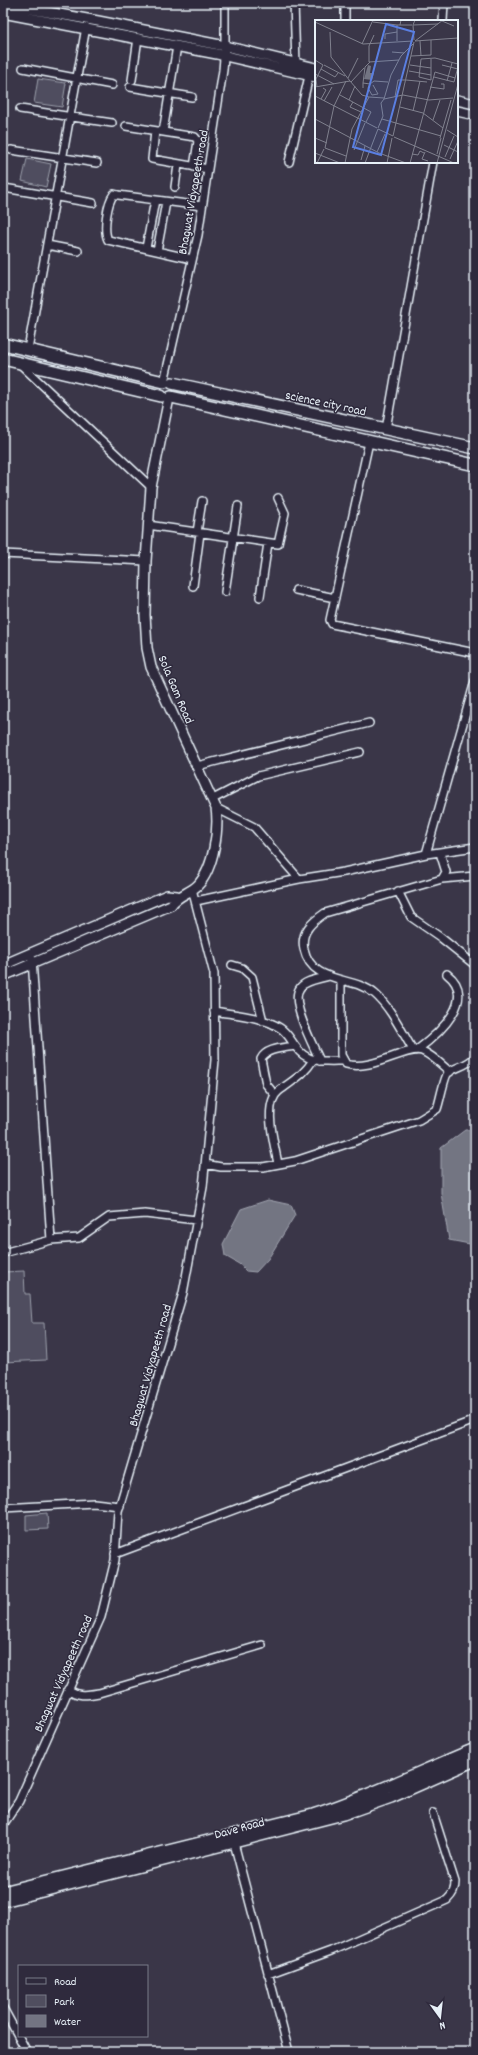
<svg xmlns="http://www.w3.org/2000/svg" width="478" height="2055" font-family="Dekko,sans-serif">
  <rect width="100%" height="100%" fill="#3a3648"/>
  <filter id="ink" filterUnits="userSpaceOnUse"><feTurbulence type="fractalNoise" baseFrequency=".025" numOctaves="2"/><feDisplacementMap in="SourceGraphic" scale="8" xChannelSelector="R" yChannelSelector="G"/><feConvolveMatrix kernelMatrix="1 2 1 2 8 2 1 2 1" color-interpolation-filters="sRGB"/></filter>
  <g filter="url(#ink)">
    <path fill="#504e5f" stroke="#9ca0ac" d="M38,79L66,83L62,107L34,103Z
      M27,159L51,164L46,187L22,181Z
      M24,1271L25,1294H30L32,1323H44L46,1360L4,1362L3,1272Z
      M47,1513L48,1529L26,1530V1515Z"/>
    <path fill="#737482" stroke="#a2a6b1" d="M465,1130H475V1245L449,1240L441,1193V1148Z
      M268,1200L291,1205L295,1215L268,1259L256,1272L246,1271L239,1264L225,1256L223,1244L241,1209Z"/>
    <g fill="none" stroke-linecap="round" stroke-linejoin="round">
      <defs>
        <path id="minor" d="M294,3L296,64
          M345,3V21
          M443,21L444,3
          M23,68L112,85
          M132,80L138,38
          M130,87L192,97
          M20,109L112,123
          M126,126L195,137L198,141L194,167
          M155,131L152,159L208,169
          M163,132L177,46
          M11,150L97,163
          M289,162L309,76
          M175,187L178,165
          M4,188L93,203
          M47,245L78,251
          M146,248L155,200
          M157,251L166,202
          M192,259L108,240C103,230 107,203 114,194L118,195L202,206
          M28,349L86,27
          M20,364L151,487
          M164,382L198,235L223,70L225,46V3
          M386,429L433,162
          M369,442L330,620L332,624L475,653
          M148,525L278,544L285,513L278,498
          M197,532L202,501
          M3,554L146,561
          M193,586L200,533
          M296,590L335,598
          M225,592L238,506
          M260,597L268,543
          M197,766L369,723
          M213,799L258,776L360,752
          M216,808L254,827L299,879
          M426,854L475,847
          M442,879L475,876
          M398,891L411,917L440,937L475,965
          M196,901L299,879L344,872L426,854L475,681
          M232,965L242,968L252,977L263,1021
          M341,981V1055L346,1064C371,1072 406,1046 422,1051C432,1055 442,1065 450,1072
          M214,1011C236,1015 261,1016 280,1028C288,1033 291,1041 296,1047C307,1064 326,1061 344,1061
          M413,1050C402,1032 391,1008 375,994C353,975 312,985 304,949C300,932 312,922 325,913L442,879L446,872L440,853
          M417,1050C440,1033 478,998 447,974
          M320,1061C314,1047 289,1001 300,988C305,980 320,979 329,976
          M275,1095L266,1084L261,1059C266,1048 284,1048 295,1046
          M205,1164L221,1167H263L295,1161L419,1120L437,1109C440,1101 444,1077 448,1073C456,1066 466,1067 475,1057
          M278,1164C275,1146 262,1104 279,1091C293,1080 304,1075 313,1060
          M51,1240L79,1238L109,1217L145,1214L196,1220
          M3,1253L51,1240L32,959
          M3,1508L94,1503L120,1506
          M115,1554L475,1420
          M68,1689C78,1697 87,1695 99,1693L262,1645
          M3,1825L19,1801L101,1617L115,1560L118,1511L183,1293L203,1187L215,1060L214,974L192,889
          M234,1843L289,2052
          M268,1974L331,1951L447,1900C453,1894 455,1890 455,1882L433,1813
          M3,2008L27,2052"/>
        <path id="tertiary" d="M3,4L98,21L225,46L316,68
          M3,13L217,54L316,77
          M457,100L475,104
          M457,111L475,115
          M3,965L167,895L177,896
          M3,976L171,905C179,894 189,894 198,885C214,868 219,829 216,808L151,667L147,648L145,615L146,561L151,487L169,398"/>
        <path id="secondary" d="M3,344L164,382
          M3,359L161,396
          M172,383L475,448
          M171,397L475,465
          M3,1892L313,1815C369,1797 421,1771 475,1749
          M3,1901L343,1814L391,1797L475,1760"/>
      </defs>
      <use href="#minor" stroke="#e8f1f8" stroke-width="10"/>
      <use href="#tertiary" stroke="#e8f1f8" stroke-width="12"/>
      <use href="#secondary" stroke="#e8f1f8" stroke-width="14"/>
      <use href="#minor" stroke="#2f2a3d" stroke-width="7"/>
      <use href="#tertiary" stroke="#2f2a3d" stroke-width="9"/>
      <use href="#secondary" stroke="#2f2a3d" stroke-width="11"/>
    </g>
  </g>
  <g text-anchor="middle" stroke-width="3" stroke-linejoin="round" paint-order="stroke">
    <g font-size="13" fill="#e8f1f8" stroke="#2f2a3d">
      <text transform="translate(192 192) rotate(-80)" y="5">Bhagwat Vidyapeeth road</text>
      <text transform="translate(326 402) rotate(12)" y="5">science city road</text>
      <text transform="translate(177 689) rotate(67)" y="5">Sola Gam Road</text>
      <text transform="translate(149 1365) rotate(-74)" y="5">Bhagwat Vidyapeeth road</text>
      <text transform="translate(62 1673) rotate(-66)" y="5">Bhagwat Vidyapeeth road</text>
      <text transform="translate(239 1827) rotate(-15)" y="5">Dave Road</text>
    </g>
  </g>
  <g transform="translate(315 20)">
    <rect width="143" height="143" fill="#3a3648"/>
    <path d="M53,45L56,46L55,53H59L57,60L49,59Z" fill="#737482"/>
    <path fill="none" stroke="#80818e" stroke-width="1" d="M86,0L85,5H97M127,1L139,6M0,2L48,24L98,21M58,2L82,5M98,5L123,4M15,12L16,37L35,61M59,15L54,26V42L84,40M70,19V14L82,12M99,20L98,5L100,0M82,21V5H85M100,21L143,18M100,21L128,0M105,21L106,36M47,24L58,0M77,32L89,33M96,36L116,35V20M116,39V60L104,57L106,39L120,38L143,44M0,40L8,45L1,59L2,67M9,45L30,56M95,45L116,48M127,45L143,49M6,49L20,57L23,53M94,51L116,55M120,52L140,58M0,54L19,64M119,57L139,62L143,47M33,58L43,38M91,60L112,62M132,61L137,43M36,62L49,48M48,63L50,47L55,42M0,67L35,61L47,75L54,77M115,67L129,69V64H126M48,68V63L55,64M25,75L56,92L51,102M57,75L53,68L55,64L59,61L73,62M57,75L63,74L58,65M0,76L62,108M80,77L83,60H90M6,79L11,70L8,68M69,79L76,55L86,36L98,24M34,80L40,66M9,81L17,67M38,82L35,87L46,92M85,87L108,93L128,108M98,91L105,61M0,99L64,133L91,143M67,99L126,116M118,100L125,80M63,108L68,96L66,83L69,79L88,75L114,80L138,78M63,109L78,116M132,110L143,117M78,116L99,22M79,117L139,143M0,118L12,123M125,118L136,80M129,125L143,132M10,128L19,86L31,61M10,128L31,136M39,130L50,103M62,132L70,114M110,132L107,139L113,141M0,133L25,143M97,134L103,135L105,131L109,133M122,134L126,118M130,137L139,116M135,139L143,121M46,140L50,126M2,143L9,129M30,143L37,109L54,77L69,78M50,143L63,109M72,143L77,118M95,143L120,52M122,143L143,64"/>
    <path fill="#5a7fe2" fill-opacity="0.15" stroke="#5a7fe2" stroke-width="2" d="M71,4L99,12L66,135L38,127Z"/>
    <rect width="143" height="143" fill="none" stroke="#e8f1f8" stroke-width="2"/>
  </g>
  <rect width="478" height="2055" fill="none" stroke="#2f2a3d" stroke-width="16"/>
  <rect x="8" y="8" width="462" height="2039" fill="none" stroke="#e8f1f8" stroke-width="1.5" filter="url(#ink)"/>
  <rect x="18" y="1965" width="130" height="72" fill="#2f2a3d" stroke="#797a88"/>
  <rect x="26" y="1978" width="20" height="6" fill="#2f2a3d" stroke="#797a88"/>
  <text x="54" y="1985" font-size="12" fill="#e8f1f8">Road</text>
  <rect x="26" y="1995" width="20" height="12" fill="#504e5f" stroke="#797a88"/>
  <text x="54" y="2005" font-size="12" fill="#e8f1f8">Park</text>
  <rect x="26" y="2015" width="20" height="12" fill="#737482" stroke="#797a88"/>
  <text x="54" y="2025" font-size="12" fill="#e8f1f8">Water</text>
  <g transform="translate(440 2017) rotate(165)" stroke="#2f2a3d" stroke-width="3" paint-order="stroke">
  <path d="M0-3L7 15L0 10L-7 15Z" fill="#e8f1f8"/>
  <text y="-6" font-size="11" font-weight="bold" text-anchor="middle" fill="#e8f1f8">N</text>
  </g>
</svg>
